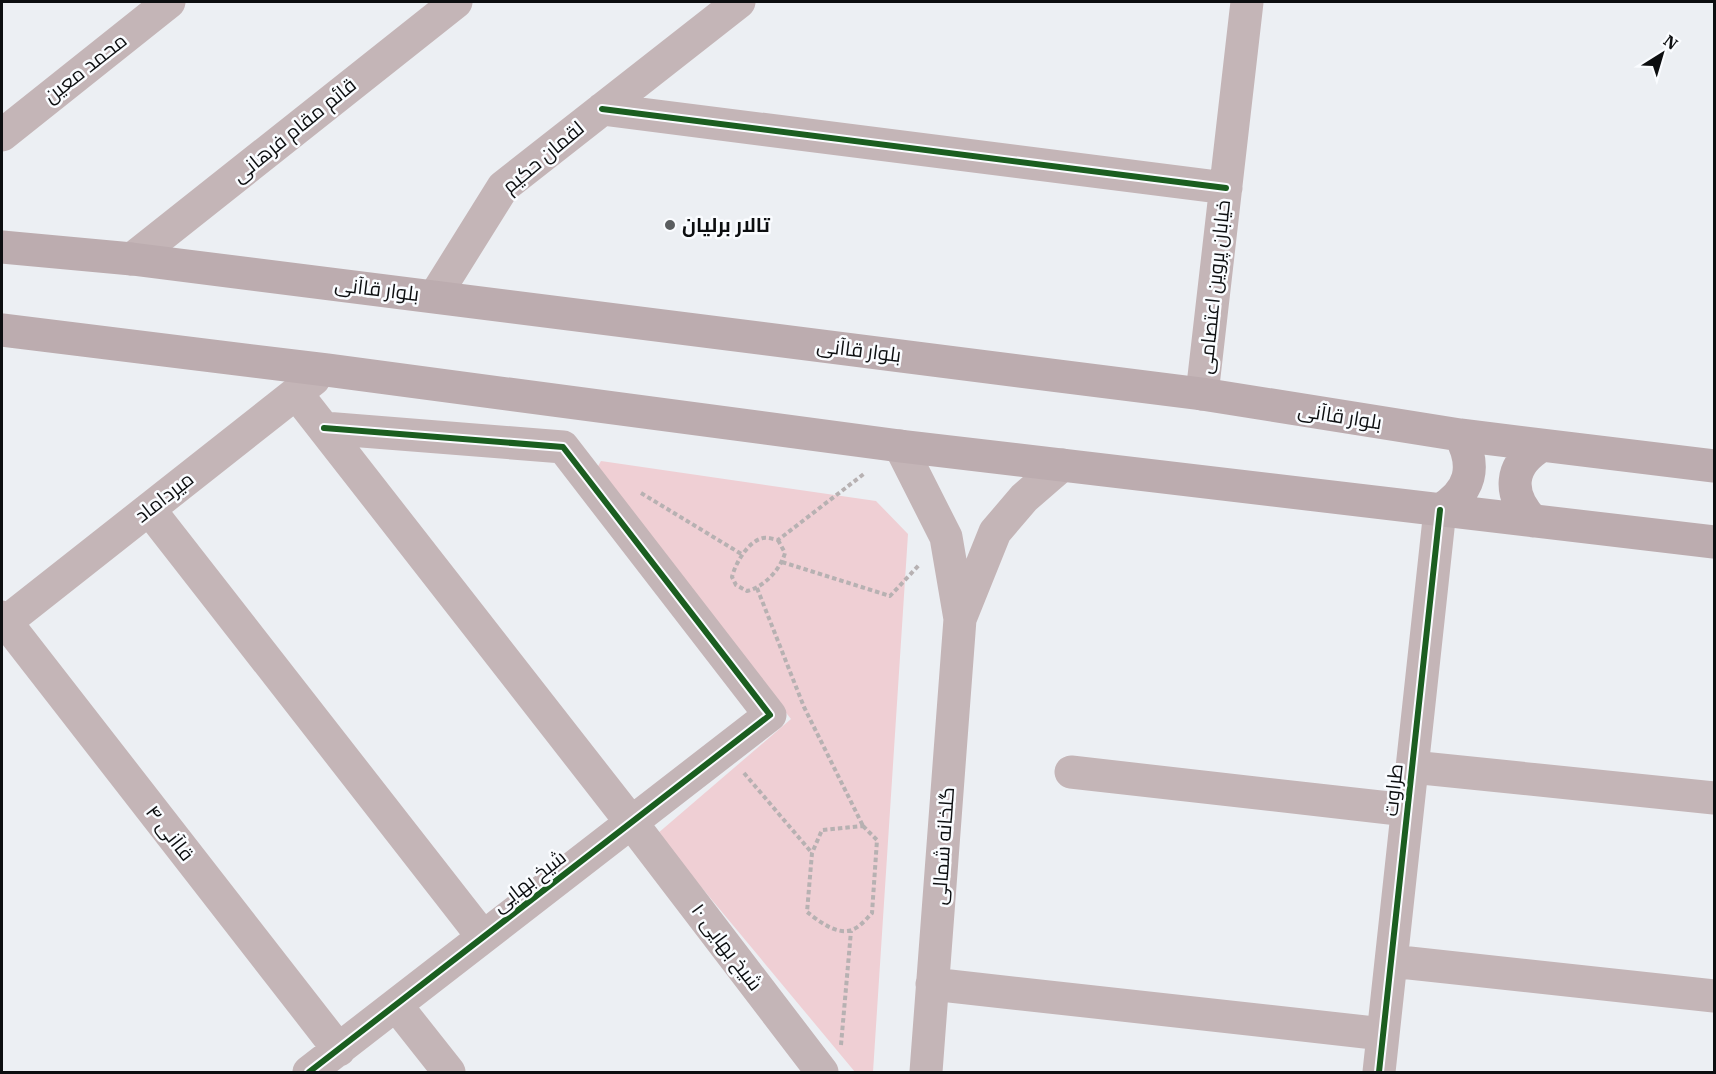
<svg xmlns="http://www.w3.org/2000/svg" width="1716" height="1074" font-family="'IBM Plex Serif',Cairo,serif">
  <rect width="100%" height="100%" fill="#eceff3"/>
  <path fill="#efcfd4" d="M601,461L876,501L908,534L873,1072H855L657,834L791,719L594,473Z"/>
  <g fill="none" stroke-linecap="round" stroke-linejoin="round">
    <path stroke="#b7b1b2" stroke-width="4" stroke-dasharray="4.5 3" stroke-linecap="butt" d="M641,493L743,555
      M778,540L785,553C780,570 764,587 747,591L736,585L732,577C735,564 748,541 763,538C767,537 773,539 778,540L865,473
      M782,562L890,596L919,565
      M757,588L804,707L863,826
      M744,773L812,853
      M863,826L877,840L872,913C867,918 861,926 854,929C838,937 819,921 807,912L812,853L822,830Z
      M841,1045L851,931"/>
    <path stroke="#c4b5b7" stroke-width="33" d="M602,109L1226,188
      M2,135L169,2
      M132,259L456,2
      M435,296L503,187L739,2
      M296,393L631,822L822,1072
      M1202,394L1247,2
      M900,446L946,537L960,619L995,532L1024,498L1062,465
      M149,509L483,937
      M2,617L339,1050
      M2,625L314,379
      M1412,767L1714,798
      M1071,772L1407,810
      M1391,961L1714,996
      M932,984L1383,1034
      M396,1005L449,1072
      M309,1072L770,715L563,447L324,428
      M926,1072L960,619
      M1379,1072L1440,510"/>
    <path stroke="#bcacaf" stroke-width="33" d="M2,247L132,259L1202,394L1460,435L1714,466
      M2,330L327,370L900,446L1714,542
      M1440,510C1471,491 1477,467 1460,435
      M1533,521C1507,494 1509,465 1541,446"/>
    <defs>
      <path id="cycleway" d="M602,109L1226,188
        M309,1072L770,715L563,447L324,428
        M1379,1072L1440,510"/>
    </defs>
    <use href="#cycleway" stroke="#fafcff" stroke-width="10"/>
    <use href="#cycleway" stroke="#1b5e20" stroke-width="6"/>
  </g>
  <circle fill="#5a5d5f" stroke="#fafcff" stroke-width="2" cx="670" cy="225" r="6"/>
  <g text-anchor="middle" stroke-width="5" stroke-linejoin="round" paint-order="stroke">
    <g font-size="20" fill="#0c0e10" stroke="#fafcff">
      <text transform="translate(85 68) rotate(-38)" y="7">محمد معین</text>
      <text transform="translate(294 130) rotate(-39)" y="7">قائم مقام فرهانی</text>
      <text transform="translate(543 157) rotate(-40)" y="7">لقمان حکیم</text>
      <text transform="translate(1214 287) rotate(-84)" y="7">خیابان پروین اعتصامی</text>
      <text transform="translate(377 289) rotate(7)" y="7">بلوار قاآنی</text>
      <text transform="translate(859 350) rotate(7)" y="7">بلوار قاآنی</text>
      <text transform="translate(1340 416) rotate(9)" y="7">بلوار قاآنی</text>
      <text transform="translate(164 497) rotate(-38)" y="7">میرداماد</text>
      <text transform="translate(1393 790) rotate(-84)" y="7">طراوت</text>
      <text transform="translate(170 833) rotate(52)" y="7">قاآنی ۴</text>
      <text transform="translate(943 846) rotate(-86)" y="7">گلخانه شمالی</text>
      <text transform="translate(529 881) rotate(-38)" y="7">شیخ بهایی</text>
      <text transform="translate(727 947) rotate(53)" y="7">شیخ بهایی ۱۰</text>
    </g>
    <g font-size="20" font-weight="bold" fill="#0c0e10" stroke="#fafcff" text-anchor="start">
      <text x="682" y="232">تالار برلیان</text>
    </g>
  </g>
  <rect width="1716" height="1074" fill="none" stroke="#0c0e10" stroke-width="6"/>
  <g transform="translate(1662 54) rotate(37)" stroke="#fafcff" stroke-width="4.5" paint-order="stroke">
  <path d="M0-4.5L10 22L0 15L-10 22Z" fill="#0c0e10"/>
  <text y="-9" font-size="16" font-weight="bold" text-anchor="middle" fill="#0c0e10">N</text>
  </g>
</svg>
